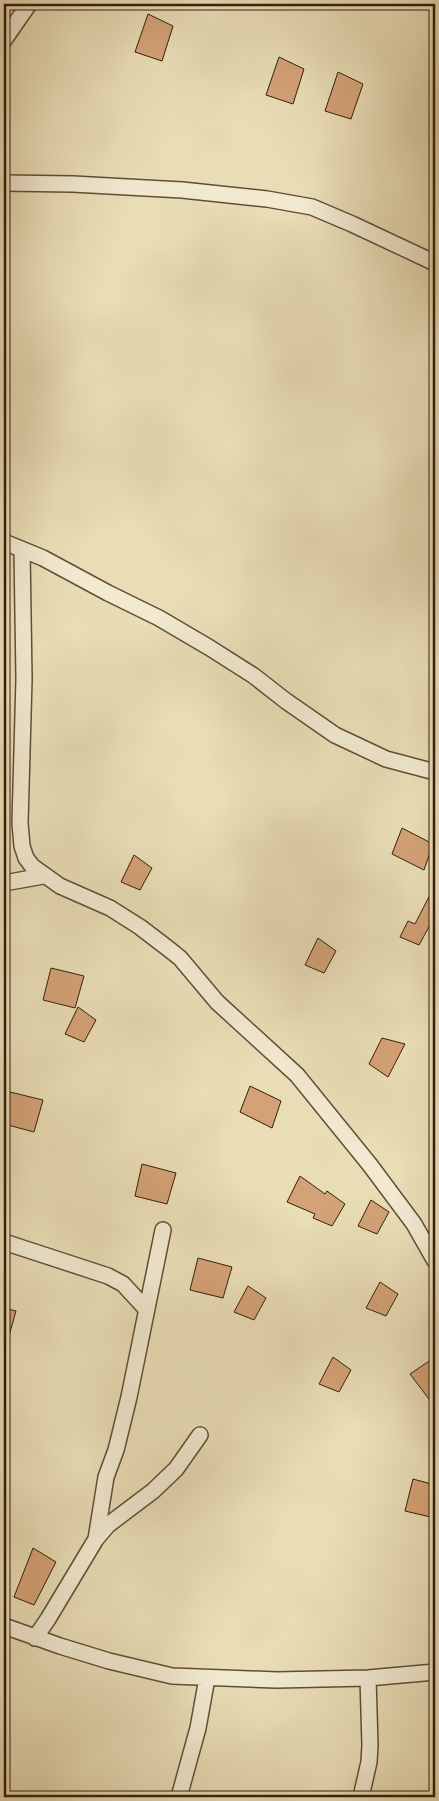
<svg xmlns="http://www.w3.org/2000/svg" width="439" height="1801" font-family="Vollkorn,serif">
  <rect width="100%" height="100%" fill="#e9ddb6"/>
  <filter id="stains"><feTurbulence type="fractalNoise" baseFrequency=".004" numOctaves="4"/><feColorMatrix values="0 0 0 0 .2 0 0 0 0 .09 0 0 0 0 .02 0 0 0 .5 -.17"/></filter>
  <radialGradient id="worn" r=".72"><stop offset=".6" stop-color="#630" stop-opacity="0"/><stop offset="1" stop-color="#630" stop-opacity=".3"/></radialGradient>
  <path fill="#d3a276" stroke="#351e0c" d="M148,14L173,26L162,61L135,52Z
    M279,57L304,69L293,104L266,95Z
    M338,72L363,84L351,119L325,111Z
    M402,828L433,844L424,870L392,854Z
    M134,855L152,868L140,890L121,882Z
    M435,885V916L419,945L400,937L408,921L415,924Z
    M318,938L336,951L324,973L305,965Z
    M51,968L84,976L75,1008L43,1000Z
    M78,1007L96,1020L84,1042L65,1034Z
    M382,1038L405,1044L388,1077L369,1064Z
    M250,1086L281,1101L272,1128L240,1112Z
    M10,1092L43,1100L34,1132L4,1124V1116Z
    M142,1164L176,1173L167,1204L135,1196Z
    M300,1176L325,1194L327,1191L345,1204L332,1226L313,1218L315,1214L287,1202Z
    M371,1200L389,1212L377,1234L358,1226Z
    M198,1258L232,1267L223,1298L190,1290Z
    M380,1282L398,1294L386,1316L366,1308Z
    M248,1286L266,1298L254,1320L234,1312Z
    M4,1308L16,1311L7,1343H4Z
    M333,1357L351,1370L339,1392L319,1384Z
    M435,1357V1407L410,1374Z
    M413,1479L435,1485V1518L405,1511Z
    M33,1548L56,1562L34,1605L14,1597Z"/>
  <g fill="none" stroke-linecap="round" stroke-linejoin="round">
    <defs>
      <path id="minor" d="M4,40L29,4
        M4,183L73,184L182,190L267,199L312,207L352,224L435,263
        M4,542L43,558L108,593L159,618L210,648L254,676L286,701L335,735L386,759L435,772
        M22,550L24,679L20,823L22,846L26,858L32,866L60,886L110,908L140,927L170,950L180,958L217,1002L297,1075L370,1165L414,1224L435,1261
        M4,883L43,876
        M4,1242L108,1276L123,1284L146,1309
        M96,1539L106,1477L116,1450L129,1397L163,1230
        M4,1626L60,1646L109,1661L172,1676L277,1680L368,1678L435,1672
        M35,1638L48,1619L96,1539L108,1525L153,1491L176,1469L200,1435
        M179,1797L198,1728L207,1678
        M361,1797L369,1762L370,1745L368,1678"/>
    </defs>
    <use href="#minor" stroke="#624e36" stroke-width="18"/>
    <use href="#minor" stroke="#f1e9d0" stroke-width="15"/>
  </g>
  <rect width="439" height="1801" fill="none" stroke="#e9ddb6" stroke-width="20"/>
  <rect x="5" y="5" width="429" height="1791" fill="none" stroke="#351e0c" stroke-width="2.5"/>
  <rect x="10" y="10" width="419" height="1781" fill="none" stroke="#351e0c"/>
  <rect width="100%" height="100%" filter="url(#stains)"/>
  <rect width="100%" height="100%" fill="url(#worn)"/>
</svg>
